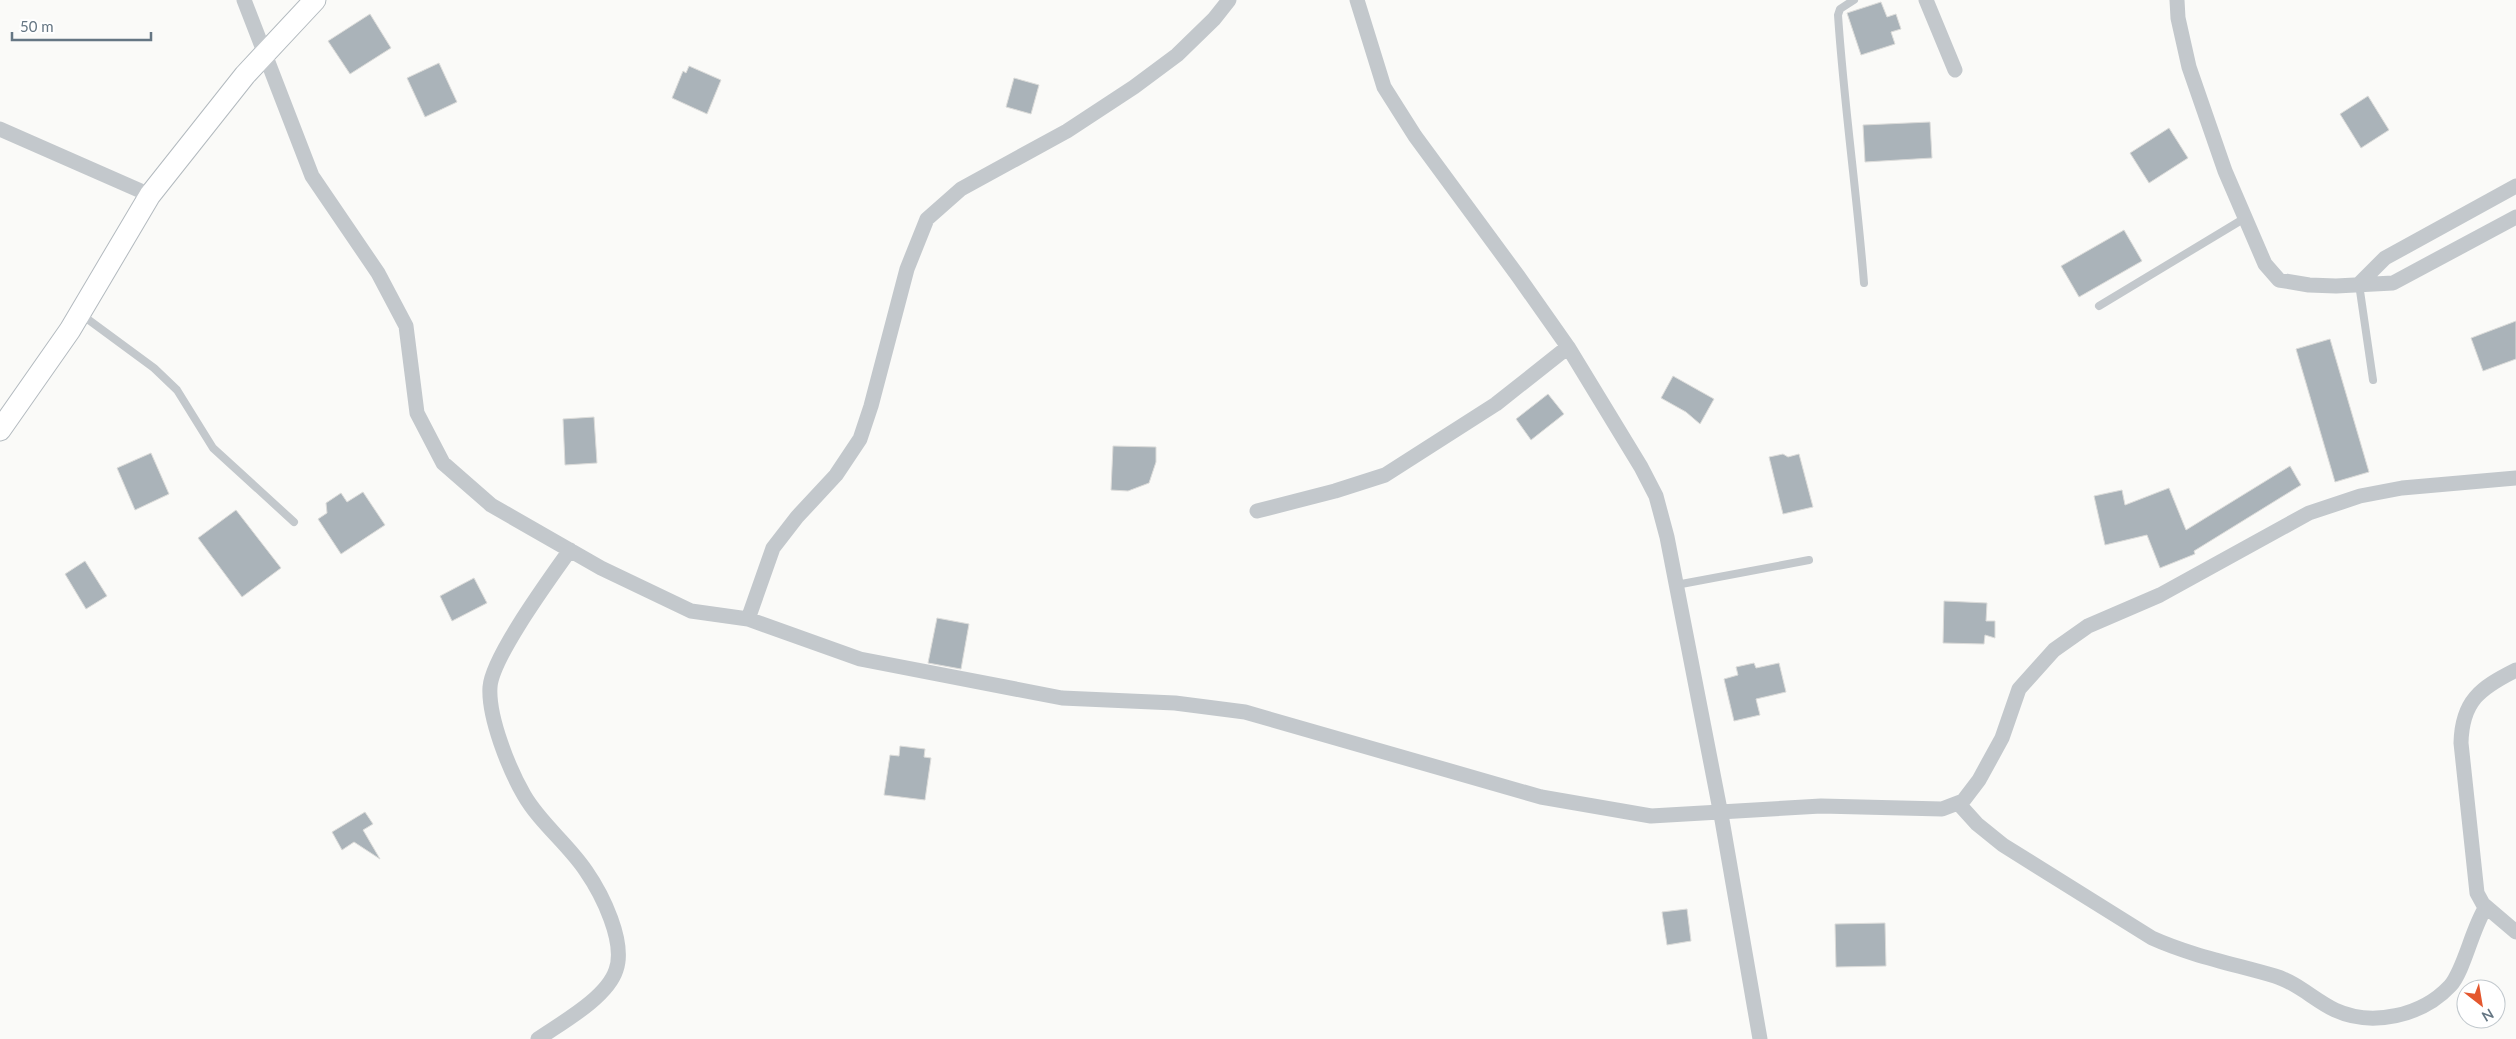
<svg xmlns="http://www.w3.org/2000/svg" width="2516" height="1039" font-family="Lato,sans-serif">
  <rect width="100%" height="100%" fill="#fafaf8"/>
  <path fill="#aab3b9" stroke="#dcdcda" d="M1881,2L1887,17L1896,14L1901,29L1891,32L1895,44L1861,55L1847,13Z
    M370,14L391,48L350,74L328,41Z
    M439,63L457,102L425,117L407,78Z
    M689,66L721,80L707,114L672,98L683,71L686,73Z
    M1014,78L1039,85L1031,114L1006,107Z
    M2368,96L2389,130L2361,148L2340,114Z
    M1930,122L1932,158L1865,162L1863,125Z
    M2169,128L2188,158L2149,183L2130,153Z
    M2124,230L2142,261L2079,297L2061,266Z
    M2516,321V359L2483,371L2471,338Z
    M2330,339L2369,472L2335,482L2296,349Z
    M1673,376L1714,399L1700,424L1686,412L1661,398Z
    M1548,394L1564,414L1531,440L1516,419Z
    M594,417L597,463L565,465L563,419Z
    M1113,446L1156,447V462L1149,483L1128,491L1111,490Z
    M151,453L169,494L135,510L117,468Z
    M1783,454L1788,457L1799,454L1813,507L1783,514L1769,457Z
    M2290,466L2301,485L2194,551L2195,554L2160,568L2147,535L2105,545L2094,496L2122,490L2125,505L2169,488L2186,530Z
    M363,492L385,525L341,554L318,519L327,513L326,503L341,493L347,502Z
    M236,510L281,568L242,597L198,538Z
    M85,561L107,596L86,609L65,574Z
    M474,578L487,603L452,621L440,596Z
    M1944,601L1987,603L1986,621H1995V638L1985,635L1984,644L1943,643Z
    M937,618L969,624L961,669L928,663Z
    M1754,663L1756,668L1779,663L1786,692L1756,699L1760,715L1734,721L1724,679L1738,675L1736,667Z
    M900,746L925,749L924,757L931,758L925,800L884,795L890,755L899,756Z
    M365,812L373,824L363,830L380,859L354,842L342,850L332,832Z
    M1687,909L1691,941L1667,945L1662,912Z
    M1885,923L1886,966L1836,967L1835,924Z"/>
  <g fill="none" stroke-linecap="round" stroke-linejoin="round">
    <defs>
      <path id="secondary" d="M0,430L70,330L150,195L245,75L315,0"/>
    </defs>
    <use href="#secondary" stroke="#b3babf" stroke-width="23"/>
    <path stroke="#c3c8cc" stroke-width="8" d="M1854,0L1840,9L1838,15C1844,105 1857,194 1864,283
      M2359,284L2373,380
      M2099,306L2245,218
      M82,315L154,368L177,390L213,448L294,522
      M1676,585L1809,560"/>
    <path stroke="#c3c8cc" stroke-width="15" d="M244,0L312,176L378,273L406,326L417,413L443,463L491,505L601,568L691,611L748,619L860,659L1062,698L1175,703L1245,712L1541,797L1651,816L1821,806L1942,809L1963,801L1979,780L2002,738L2019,689L2054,650L2088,626L2160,595L2309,513L2360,496L2402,488L2516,478
      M1357,0L1384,87L1415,136L1518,276L1568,347L1641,467L1656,496L1667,537L1722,820L1760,1039
      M1926,0L1955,70
      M2177,0L2178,18L2189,67L2225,171L2265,264L2279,280L2309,285L2336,286L2393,283L2516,217
      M0,129L150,195
      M2359,284L2385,258L2516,186
      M1257,511L1335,491L1385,475L1496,404L1568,347
      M748,619L773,548L797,517L836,475L860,439L871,406L907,269L927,219L961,189L1067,131L1134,87L1177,55L1214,19L1229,0
      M2516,670C2480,688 2462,701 2461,743L2477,893L2483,904L2516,932
      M1958,803L1977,824L2003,845L2152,938C2192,956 2234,964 2275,976C2298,983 2314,1000 2335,1010C2372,1027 2422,1016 2450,986C2464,971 2472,928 2486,907
      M538,1039C561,1023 607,998 616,970C626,942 602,894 586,871C568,844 540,823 524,795C509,769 488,717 490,687C492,657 551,577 570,550"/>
    <use href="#secondary" stroke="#fff" stroke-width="21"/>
  </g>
  <g transform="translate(2481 1004) rotate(149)"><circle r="24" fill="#ffffff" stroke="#c1c8cd"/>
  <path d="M0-4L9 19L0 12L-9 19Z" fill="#e4572e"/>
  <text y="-8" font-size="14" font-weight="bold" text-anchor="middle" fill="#657683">N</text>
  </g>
  <path d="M12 32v8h139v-8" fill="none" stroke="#657683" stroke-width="2.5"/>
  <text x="20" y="32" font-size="15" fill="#657683" stroke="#ffffff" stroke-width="4" paint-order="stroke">50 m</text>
</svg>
